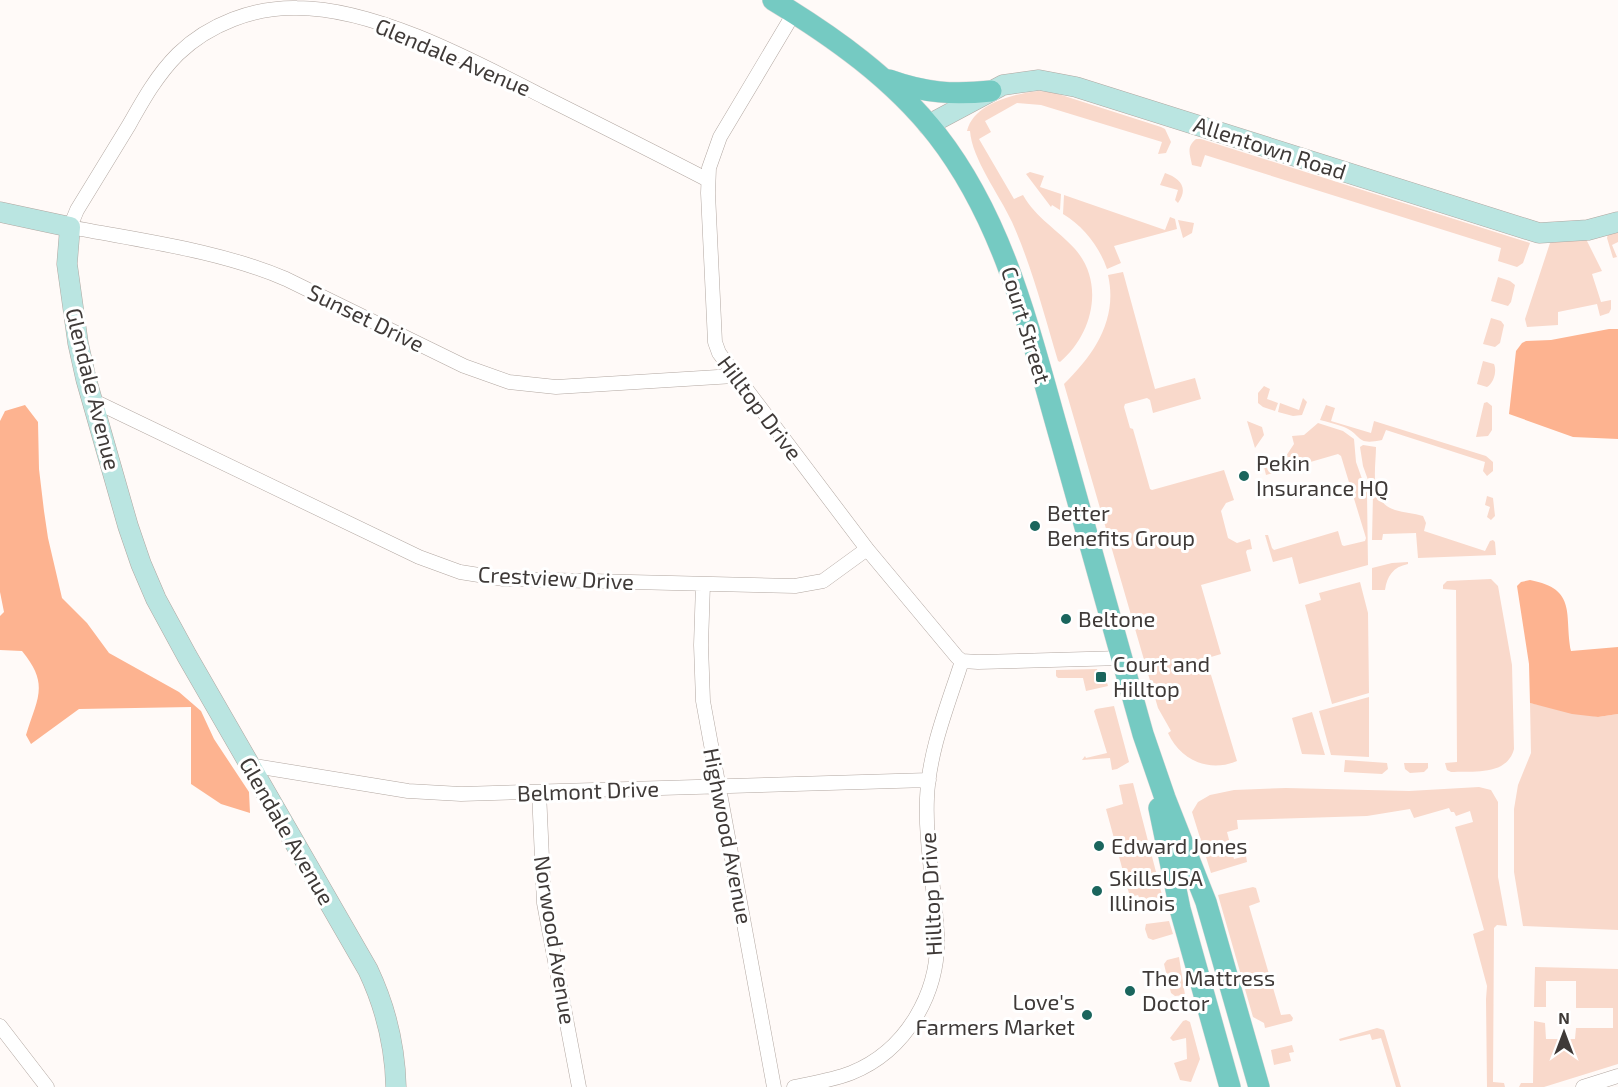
<svg xmlns="http://www.w3.org/2000/svg" width="1618" height="1087" font-family="'Exo 2',sans-serif">
  <rect width="100%" height="100%" fill="#fffaf8"/>
  <path fill="#f9d9cb" d="M1038,91L1052,92L1161,127L1165,129L1171,142L1166,153L1158,154L1162,142L1041,105L1017,103L985,121L991,132L979,139L1014,199L1023,195C1036,218 1058,230 1075,249C1105,283 1093,334 1060,362L1058,361C1044,314 1032,267 1012,222C999,194 972,159 970,131H967C974,103 1014,94 1038,91Z
    M1196,139H1201L1530,243L1523,263L1517,267L1498,261L1501,248L1205,155L1201,167L1192,165C1190,154 1186,147 1196,139Z
    M1030,172L1044,176L1040,187L1061,194L1060,210L1052,205L1051,207L1026,174Z
    M1165,173C1180,178 1189,188 1178,203L1175,200L1178,190L1160,185Z
    M1064,195L1165,230L1170,217L1175,219L1177,229L1114,246L1121,263L1107,269C1099,246 1084,227 1063,214Z
    M1178,220L1194,223L1192,233L1183,238Z
    M1618,230V242L1612,245L1617,257L1613,258L1607,238L1608,234Z
    M1586,239L1602,271L1592,274L1601,302L1611,300V309L1609,313L1600,316L1597,304L1558,312V325L1527,327L1525,319L1550,243L1556,240Z
    M1123,272L1155,389L1195,378L1201,399L1153,413L1150,400L1147,398L1125,404L1124,407L1130,428L1133,429L1150,489L1152,490L1224,470L1234,500L1226,503L1221,511L1228,538L1237,543L1250,539L1252,549L1247,550L1246,552L1251,571L1201,585L1221,654L1211,657L1206,671L1211,675L1237,761C1209,773 1180,760 1168,733L1171,731L1158,708L1064,384C1095,354 1118,319 1108,275Z
    M1498,277L1510,281L1515,285L1511,302L1508,306L1491,301Z
    M1491,318L1501,321L1504,325L1500,343L1495,347L1483,344Z
    M1483,361L1494,364C1497,371 1494,383 1487,387L1477,384Z
    M1264,386L1270,389L1267,399L1278,403L1275,411L1263,407L1258,403V393Z
    M1303,398L1307,402L1302,415L1293,416L1278,412L1280,403L1299,410Z
    M1487,402L1492,406V430L1488,436L1476,437L1484,403Z
    M1326,405L1335,408L1331,421L1371,433L1374,421L1486,456L1493,462V471L1487,476L1483,471L1485,462L1386,430L1382,440C1355,446 1363,435 1344,427C1336,424 1328,422 1320,420Z
    M1247,421L1262,427L1264,435L1255,448Z
    M1318,423L1343,431L1354,439L1356,462L1367,493L1368,565L1299,584L1292,557L1273,562L1265,535H1268L1272,548L1274,550L1338,531L1342,545L1344,546L1365,541L1366,538L1341,456L1338,454L1266,475L1264,467L1282,462L1294,444L1292,436L1304,435Z
    M1363,445L1376,447C1376,469 1368,501 1395,510C1404,513 1414,513 1423,516L1426,523L1424,531L1485,551L1490,541L1493,540L1495,542L1496,555L1418,558L1416,533L1383,534L1382,540H1372L1373,494L1363,466L1360,447Z
    M1487,496L1493,498L1495,516L1491,520L1487,517L1490,507L1485,505Z
    M1408,562V564C1393,567 1387,576 1385,590H1372V568L1392,563Z
    M1491,579L1498,586L1512,665L1514,749C1507,776 1473,771 1451,772L1447,770L1445,763L1457,762L1456,590L1443,589V585L1447,581Z
    M1360,582L1368,613L1369,693L1332,704L1305,605L1321,600L1319,593Z
    M1097,669L1098,673L1105,676L1108,686L1086,691L1083,678H1058L1056,676V670Z
    M1369,697V757L1331,755L1319,711Z
    M1530,703L1598,717L1618,714V930L1523,926L1514,872V809L1518,785L1531,753Z
    M1114,706L1129,762L1117,769L1112,770L1110,758L1082,760L1085,756L1086,758L1107,753L1094,711L1096,709Z
    M1312,712L1325,755L1302,754L1292,718Z
    M1345,760L1387,763L1388,769L1382,774L1344,772Z
    M1404,763H1428V768L1424,772L1410,773L1405,769Z
    M1133,783L1163,899L1144,908L1138,895L1130,897L1106,809L1123,804L1119,785Z
    M1479,787L1491,790L1498,802V877L1507,926L1497,925L1494,928L1493,1082L1504,1083L1505,1087H1487L1486,999L1487,986L1473,934L1484,930L1455,827L1473,822L1470,811L1456,816L1454,812H1451L1449,808L1414,818L1410,809L1367,816L1237,820L1238,829L1227,832L1234,859L1246,856L1247,862L1211,873L1192,812L1198,802L1210,795L1234,790L1286,788L1409,791Z
    M1253,887L1256,888L1260,902L1249,906L1281,1015L1290,1014L1293,1018L1292,1021L1265,1028L1264,1023L1253,1017L1218,895Z
    M1169,921L1173,934L1153,940L1148,938L1145,929L1146,924Z
    M1179,957L1185,995L1175,996L1171,993L1164,964L1167,960Z
    M1535,967L1618,969V1064L1544,1087H1519L1521,1083H1533L1534,1021L1545,1023L1546,1039H1575L1576,1028H1613V1008H1576V981H1546V1007H1534Z
    M1186,1020L1190,1022L1200,1059L1191,1082L1180,1080L1174,1063L1187,1059L1186,1038L1173,1041L1170,1038L1183,1021Z
    M1377,1028L1384,1030L1401,1087H1396L1381,1038L1372,1040L1370,1034L1340,1041L1339,1039Z
    M1292,1045L1294,1052L1289,1053L1291,1061L1274,1065L1271,1050Z"/>
  <path fill="#fdb390" d="M1609,329H1618V439L1573,437L1509,414L1516,351L1522,343L1526,341L1551,340Z
    M25,405L38,422L39,469L44,511L48,538L62,598L87,623L109,653L179,692L201,711L214,739L249,792L250,813L221,804L191,784V707L79,709L31,744L26,735C37,698 50,685 22,651L0,650V616L4,612L0,592V421L5,411Z
    M1530,580C1578,589 1564,615 1571,651L1618,647V714L1598,717L1572,714L1530,703L1529,664L1517,586L1521,582Z"/>
  <g fill="none" stroke-linecap="round" stroke-linejoin="round">
    <defs>
      <path id="street" d="M794,13L720,137L709,168L708,193L715,342L719,353L867,549L957,657L962,661L978,662L1122,658
        M708,180C654,152 600,125 546,98C476,62 376,8 297,8C254,7 209,24 178,54C157,75 143,100 129,125C112,153 94,182 77,210L70,227C142,241 218,250 286,279L464,366L509,382L556,387L734,376
        M92,400L419,557L460,572L504,579L795,586L823,581L867,549
        M703,584L701,645L703,701L774,1087
        M249,765L408,791L461,794L929,780
        M539,792L544,903L579,1087
        M0,1026L47,1087
        M794,1087C813,1083 833,1080 851,1073C906,1051 940,993 937,934C935,889 925,843 927,798C929,750 948,705 962,661
        M1583,1087L1618,1076"/>
      <path id="secondary" d="M928,125L1003,85L1039,80L1076,87L1539,233L1588,230L1618,222
        M0,212L70,227L67,264L78,343L86,379L128,526L141,564L156,599L187,656L368,970C386,1008 395,1045 396,1087"/>
      <path id="primary" d="M773,0C834,37 893,79 937,135C1007,225 1031,338 1062,445C1089,541 1116,638 1143,734L1165,798L1206,902L1259,1087
        M889,80C925,93 953,95 991,91
        M1159,808L1180,909L1230,1087"/>
    </defs>
    <use href="#street" stroke="#b2a7a1" stroke-width="15"/>
    <use href="#secondary" stroke="#b2a7a1" stroke-width="21"/>
    <use href="#primary" stroke="#d9d8d7" stroke-width="22"/>
    <use href="#street" stroke="#fff" stroke-width="14"/>
    <use href="#secondary" stroke="#bae5e1" stroke-width="20"/>
    <use href="#primary" stroke="#75cac2" stroke-width="21"/>
  </g>
  <g fill="#1a655d" stroke="#fff" stroke-width="2">
    <circle cx="1244" cy="476" r="6"/>
    <circle cx="1035" cy="526" r="6"/>
    <circle cx="1066" cy="619" r="6"/>
    <rect x="1095" y="671" width="12" height="12" rx="3"/>
    <circle cx="1099" cy="846" r="6"/>
    <circle cx="1097" cy="891" r="6"/>
    <circle cx="1130" cy="991" r="6"/>
    <circle cx="1087" cy="1015" r="6"/>
  </g>
  <g text-anchor="middle" stroke-width="6" stroke-linejoin="round" paint-order="stroke">
    <g font-size="22" fill="#3f3a38" stroke="#fff">
      <text transform="translate(453 57) rotate(23)" y="8">Glendale Avenue</text>
      <text transform="translate(1270 148) rotate(18)" y="8">Allentown Road</text>
      <text transform="translate(366 318) rotate(26)" y="8">Sunset Drive</text>
      <text transform="translate(1026 325) rotate(73)" y="8">Court Street</text>
      <text transform="translate(93 389) rotate(76)" y="8">Glendale Avenue</text>
      <text transform="translate(760 408) rotate(53)" y="8">Hilltop Drive</text>
      <text transform="translate(556 578) rotate(3)" y="8">Crestview Drive</text>
      <text transform="translate(588 791) rotate(-2)" y="8">Belmont Drive</text>
      <text transform="translate(287 831) rotate(60)" y="8">Glendale Avenue</text>
      <text transform="translate(728 836) rotate(79)" y="8">Highwood Avenue</text>
      <text transform="translate(931 894) rotate(-93)" y="8">Hilltop Drive</text>
      <text transform="translate(555 940) rotate(81)" y="8">Norwood Avenue</text>
    </g>
    <g font-size="22" fill="#3f3a38" stroke="#fff" text-anchor="start">
      <text x="1256" y="471">Pekin<tspan x="1256" dy="25">Insurance HQ</tspan></text>
      <text x="1047" y="521">Better<tspan x="1047" dy="25">Benefits Group</tspan></text>
      <text x="1078" y="627">Beltone</text>
      <text x="1113" y="672">Court and<tspan x="1113" dy="25">Hilltop</tspan></text>
      <text x="1111" y="854">Edward Jones</text>
      <text x="1109" y="886">SkillsUSA<tspan x="1109" dy="25">Illinois</tspan></text>
      <text x="1142" y="986">The Mattress<tspan x="1142" dy="25">Doctor</tspan></text>
      <text x="1075" y="1010" text-anchor="end">Love's<tspan x="1075" dy="25">Farmers Market</tspan></text>
    </g>
  </g>
  <g transform="translate(1564 1033)" stroke="#ffffff" stroke-width="4.5" paint-order="stroke">
  <path d="M0-4.5L10 22L0 15L-10 22Z" fill="#3f3a38"/>
  <text y="-9" font-size="16" font-weight="bold" text-anchor="middle" fill="#3f3a38">N</text>
  </g>
</svg>
